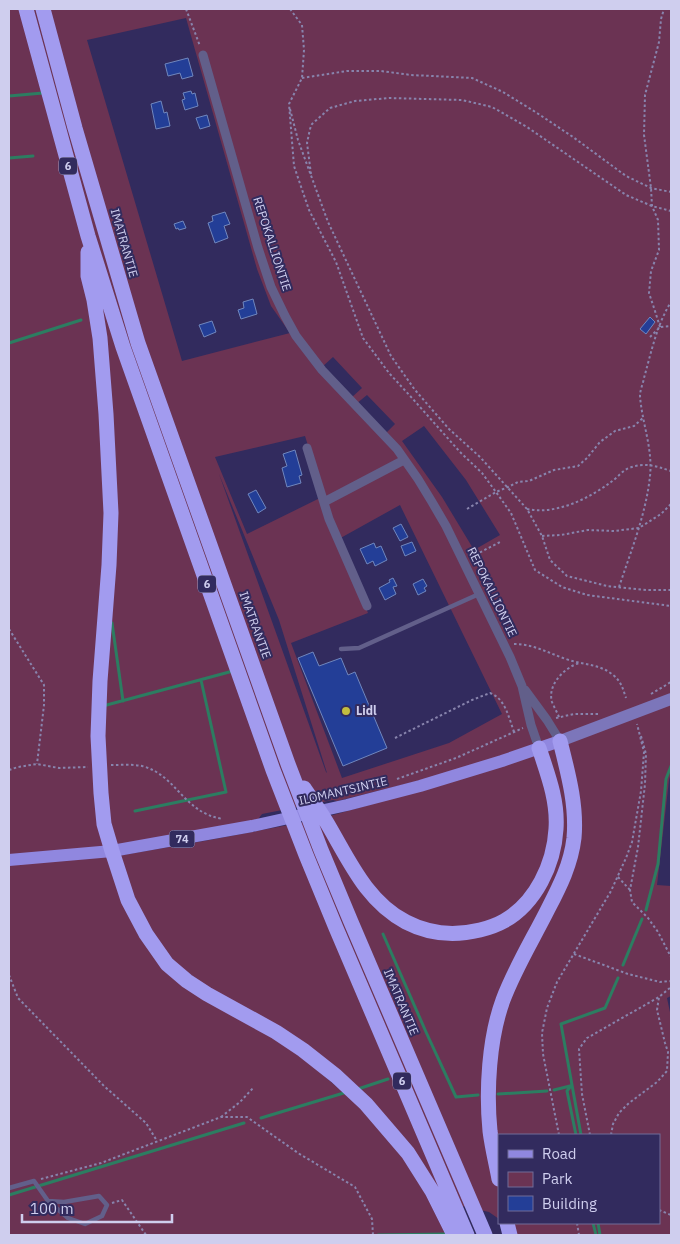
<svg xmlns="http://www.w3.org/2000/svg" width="680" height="1244" font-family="'IBM Plex Sans',sans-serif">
  <rect width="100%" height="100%" fill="#322b5e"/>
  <path fill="#6b3353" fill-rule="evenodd" d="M9,9H671V696L501,758L442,775L337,801L333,800L262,814L256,822L108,848L138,935L270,1035L299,1054L362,1109L403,1155L435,1210L448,1235H9ZM186,18L257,269L271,306L290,333L182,361L87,40ZM333,357L362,388L351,398L322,367ZM367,395L395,424L385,434L356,404ZM424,426L466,480L500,535L474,550L442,497L402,441ZM305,436L324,496L247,534L215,457ZM219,474L279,620L327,773L326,772ZM400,505L502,714L449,743L342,778L291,643L368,613L337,540Z
    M671,702V773L669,780L657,885L671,886V996L667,998L671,1017V1235H517L504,1223H659V1135H499V1219L489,1212L444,1202L369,1101L210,991L170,961L149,932L117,856L204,841L320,819L362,887L422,932L504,924L553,861L543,751Z
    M538,753L553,814L547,861L518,906L474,928L424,926L377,896L326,817L429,788Z"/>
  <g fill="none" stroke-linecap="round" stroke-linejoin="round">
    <path stroke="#2c7d61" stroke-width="3" d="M9,96L43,93
      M9,158L33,156
      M9,343L81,320
      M112,623L123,701
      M103,706L233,671
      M135,811L226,792L201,680
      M646,910L658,864L666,779L671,766
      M383,934L426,1032L456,1097L478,1095
      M623,965L642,919
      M571,1086L567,1091L576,1135
      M358,1089L388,1079
      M554,1090L570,1086
      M498,1094L547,1091
      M261,1118L347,1092
      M581,1135L561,1024L605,1008L618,978
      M9,1195L244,1123
      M593,1223L596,1235
      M598,1223L600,1235
      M378,1235L446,1234L447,1235"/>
  </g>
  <path fill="#233e97" stroke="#7087be" d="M188,58L193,76L182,79L180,73L168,76L165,64Z
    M191,91L192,94L195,93L198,106L185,110L182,100L185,99L183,93Z
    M161,101L164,113L167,112L170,126L156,129L151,104Z
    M207,115L210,126L200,129L196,118Z
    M225,212L230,224L224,226L228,238L215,243L208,223L213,221L212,216Z
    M183,221L186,228L179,230L178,228L176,229L174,224Z
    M253,299L257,314L241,319L238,310L244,308L243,302Z
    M650,317L655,322L646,334L640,329Z
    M212,321L216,332L204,337L199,325Z
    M295,450L302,475L299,476L301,483L287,487L282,468L287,466L283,454Z
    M256,490L266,508L258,513L248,494Z
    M401,524L408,537L400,541L393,528Z
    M412,542L416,551L405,556L401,546Z
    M374,543L376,548L381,546L387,560L375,566L373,561L367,564L360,549Z
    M393,578L397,586L393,587L396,594L385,600L379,588L390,582L389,580Z
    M423,579L427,586L424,588L426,591L418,595L413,584Z
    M313,652L319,666L341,658L348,675L355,672L387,748L343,766L298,658Z"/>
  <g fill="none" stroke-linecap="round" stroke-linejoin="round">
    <path stroke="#8884ad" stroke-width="2" stroke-dasharray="2.5 2.5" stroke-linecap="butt" d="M186,9L200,46
      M290,9L302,25L304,50L302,78L289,104L294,166L309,210L336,262L363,338L389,373L412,398L460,452L482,473L496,492L511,513L535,570L562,587L587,595L671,606
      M302,78L347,71H381L411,75L472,78L503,92L537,113L573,137L626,176L651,188L671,192
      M290,109L298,140L328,222L391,356L415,390L449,429L480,457L527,509L542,536L550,560L567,576L607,586L646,590H671
      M311,174L307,143L310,129L312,124L330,108L355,101L389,98L462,100L492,107L527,127L626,195L652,206L671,211
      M660,327L655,311L649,293L651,271L659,250L658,220L652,206L651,188L644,135L645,95L659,42L661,19L664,9
      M650,337L660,327L671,326
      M467,509L496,492L508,487L518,482L529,481L554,470L578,466L587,458L600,442L615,431L634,426L643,418
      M527,509C556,515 588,499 611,482C617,478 623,470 629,468C645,462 656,466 671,471
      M542,536L561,535L588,530L614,531L639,528L661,514L671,504
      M471,557L502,541
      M619,587C631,551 646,514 650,476C653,449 642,423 640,396C640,390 643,384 644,378C651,353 657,324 671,302
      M9,629L44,685V705L37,764
      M514,644C534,644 550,654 569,660C584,665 600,664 613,675C621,681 623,689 626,698
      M651,694L671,682
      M559,717C557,712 554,707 552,702C547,685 564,668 579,663
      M556,718L574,714H598
      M641,736L646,754L645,784L638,847L630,890L632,902L648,918L658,932L671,957
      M395,738L472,700L490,693C505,698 509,718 514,732
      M111,765C121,765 132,764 142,766C177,775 183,813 223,819
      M9,770L18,767L37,764L59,768L88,767
      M397,779L456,758L523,728
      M618,877L630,890
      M574,954L628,974L660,982L671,981
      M9,975L18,998L104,1086L146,1123L157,1141
      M221,1117L240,1102L254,1087
      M559,1135L543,1054L542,1033L547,1008L557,982L611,891L626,858L632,842L641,791L644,752L637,724
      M590,1135L582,1094L579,1049L587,1038L659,997
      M611,1135L613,1124L619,1113L629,1103L657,1082L667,1071L668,1052L665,1043L657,1010L659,997L671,987
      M41,1179L101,1163L221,1117H247L298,1153L355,1187L372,1219L373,1235
      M112,1203L122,1200L146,1235
      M659,1210L671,1215
      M577,1223L579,1235"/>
    <path stroke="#625f8a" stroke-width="4.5" d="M341,649L359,648L479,594
      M9,1188L34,1181L48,1201L68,1218L85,1224L102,1216L107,1205L99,1196L64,1202L48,1201"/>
    <path stroke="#625f8a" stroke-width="9" d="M203,55L258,248L271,287L285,316L296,336L322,370L397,449L418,479L432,502L446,526L510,657L522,686L531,725L539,748
      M307,448L329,519L367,606
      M324,502L404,460
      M525,690L547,720L560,741"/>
    <path stroke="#7c76ba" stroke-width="12" d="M560,741L671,699"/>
    <path stroke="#9087df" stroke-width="12" d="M9,860L112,851L252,826L347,805L420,786L502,761L560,741"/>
    <path stroke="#a29bef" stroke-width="15" d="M26,9L88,236L123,347L273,770L306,855L336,928L467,1235
      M43,9L75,128L138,343L288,764L321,850L351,922L485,1235
      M88,252V276L94,300L100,338L106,414L111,513L109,565L100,681L98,736L101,793L104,824L112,851L128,900L146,934L167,964L187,981L207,994L276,1032L303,1050L336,1076L366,1104L408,1153L432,1191L454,1235
      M304,788C312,800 320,811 327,823C349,860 366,901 406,922C429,934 455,936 480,930C488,928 497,925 504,921C536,903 554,864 556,829C558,801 548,775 539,748
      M499,1179C496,1163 492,1147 490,1131C486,1091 489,1038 503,1000C515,968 533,939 548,909C560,886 571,864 574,838C577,805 568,773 560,741
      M507,1223L510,1235"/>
  </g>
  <circle fill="#c3bd3f" stroke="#322b5e" stroke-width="2" cx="346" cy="711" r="5"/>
  <g text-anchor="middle" stroke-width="4" stroke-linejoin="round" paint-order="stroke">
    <g fill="#322b5e" stroke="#a09dc3" stroke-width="1">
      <rect x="59" y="157.5" width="18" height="17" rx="4"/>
      <rect x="198" y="575.5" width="18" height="17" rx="4"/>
      <rect x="169.5" y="830.5" width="25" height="17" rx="4"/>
      <rect x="393" y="1072.5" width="18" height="17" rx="4"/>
    </g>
    <g font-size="11" font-weight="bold" fill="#cfceee">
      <text x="68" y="170">6</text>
      <text x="207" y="588">6</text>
      <text x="182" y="843">74</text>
      <text x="402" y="1085">6</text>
    </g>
    <g font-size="12" fill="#cfceee" stroke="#322b5e">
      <text transform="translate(124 243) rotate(74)" y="4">IMATRANTIE</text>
      <text transform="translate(272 244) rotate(72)" y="4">REPOKALLIONTIE</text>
      <text transform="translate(492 592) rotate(64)" y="4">REPOKALLIONTIE</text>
      <text transform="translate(255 625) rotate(70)" y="4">IMATRANTIE</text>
      <text transform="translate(343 791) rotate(-13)" y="4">ILOMANTSINTIE</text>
      <text transform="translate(401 1002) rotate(67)" y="4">IMATRANTIE</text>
    </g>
    <g font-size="12" font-weight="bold" fill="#cfceee" stroke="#322b5e" text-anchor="start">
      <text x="356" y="715">Lidl</text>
    </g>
  </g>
  <rect width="680" height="1244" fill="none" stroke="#cfceee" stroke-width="20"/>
  <rect x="498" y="1134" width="162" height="90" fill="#322b5e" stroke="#716c98"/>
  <rect x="508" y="1150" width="25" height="8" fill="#9087df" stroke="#716c98"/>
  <text x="542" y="1159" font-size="15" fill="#cfceee">Road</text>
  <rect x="508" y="1172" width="25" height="15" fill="#6b3353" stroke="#716c98"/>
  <text x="542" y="1184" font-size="15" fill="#cfceee">Park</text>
  <rect x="508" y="1196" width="25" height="15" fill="#233e97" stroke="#716c98"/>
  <text x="542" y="1209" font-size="15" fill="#cfceee">Building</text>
  <path d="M22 1214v8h150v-8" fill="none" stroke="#cfceee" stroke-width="2.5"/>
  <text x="30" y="1214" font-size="15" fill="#cfceee" stroke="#322b5e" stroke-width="4" paint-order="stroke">100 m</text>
</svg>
